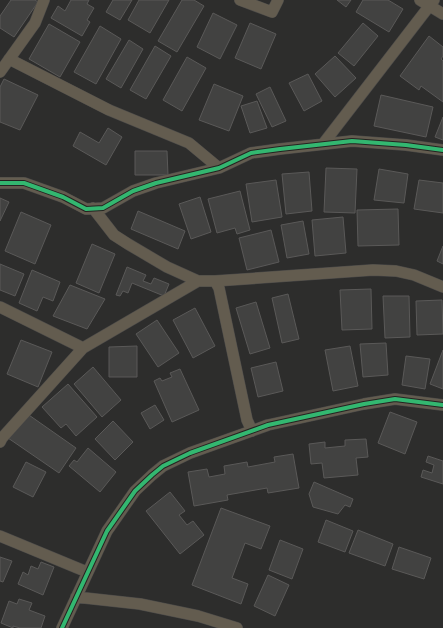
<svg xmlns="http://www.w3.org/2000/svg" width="443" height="628" font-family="Rubik,sans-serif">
  <rect width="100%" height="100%" fill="#2d2d2c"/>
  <path fill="#424241" stroke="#5a5958" d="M11,0H35L38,2L14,37L0,28V16Z
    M71,0H89L87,4L94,8L87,20L90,22L82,36L51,18L58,6L65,11Z
    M113,0H132L120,20L106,12Z
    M139,0H169L150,33L128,20Z
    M182,0H194L204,6L177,52L158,41Z
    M337,0H351L346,7Z
    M363,0H388L403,9L389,32L356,12Z
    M213,13L237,25L220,59L197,47Z
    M250,23L276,34L261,69L235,58Z
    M363,23L378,36L354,66L338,53Z
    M49,24L80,42L60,77L29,59Z
    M100,26L121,39L96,84L74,72Z
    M429,36L443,47V56L441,59L443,61V102L421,86L419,90L400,76Z
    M129,40L143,49L121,88L106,79Z
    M155,46L171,56L146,99L130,90Z
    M335,56L356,78L335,97L315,74Z
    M187,57L206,68L182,111L163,100Z
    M308,74L322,101L304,111L289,83Z
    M4,79L38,95L20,130L0,122V87Z
    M214,84L243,96L229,131L199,120Z
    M270,87L286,121L272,127L256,94Z
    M381,95L433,107L426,137L374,126Z
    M257,101L267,128L250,133L241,106Z
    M443,117V140L435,137Z
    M108,128L122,137L106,165L73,146L80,132L99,143Z
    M135,151H167L168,175H135Z
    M326,168L357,169L355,213L324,212Z
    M379,169L408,174L404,203L374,200Z
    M309,172L312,211L286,214L282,174Z
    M276,180L282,217L252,222L246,184Z
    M419,180L443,183V213L414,209Z
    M240,191L250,230L237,234L235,228L217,233L208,199Z
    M200,197L211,232L191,239L179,204Z
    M0,198L9,202L0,221Z
    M398,209L399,245L358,246L357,210Z
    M138,211L185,231L178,249L131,229Z
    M21,212L51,225L35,264L5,251Z
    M343,217L346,253L315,256L312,220Z
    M303,221L309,254L287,258L281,225Z
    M271,230L279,262L247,270L239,238Z
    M92,244L115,254L99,293L76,283Z
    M443,246V264L437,261Z
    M0,264L24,274L15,296L0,290Z
    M127,267L146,275L143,281L151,284L154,278L169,284L164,296L132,283L128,293L123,291L120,296L116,295Z
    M32,270L60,282L53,301L43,297L37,311L19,303Z
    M70,285L105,299L87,329L53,316Z
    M371,289L372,329L342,330L340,290Z
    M288,294L299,339L282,343L272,298Z
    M383,296H409L410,337L385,338Z
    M442,300L443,334L417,335L416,301Z
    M256,302L270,348L250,354L236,308Z
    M195,308L215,346L193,358L173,320Z
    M157,320L179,353L158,367L136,334Z
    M21,340L52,352L38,387L7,374Z
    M386,343L388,375L363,377L360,344Z
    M137,346V377H109V347Z
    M350,346L358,386L333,391L325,350Z
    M443,350V389L430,384Z
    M406,356L430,359L425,389L402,385Z
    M276,362L283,391L258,397L251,368Z
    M93,367L121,400L102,417L74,384Z
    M180,369L199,410L172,422L154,381L160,378L162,381L172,377L170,373Z
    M68,384L97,417L76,436L66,424L61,428L42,407Z
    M155,405L164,420L150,429L141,413Z
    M390,412L417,422L405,454L378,443Z
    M26,413L76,448L59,473L8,438Z
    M113,421L133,442L115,460L95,439Z
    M366,439L368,457L356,458L358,475L324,478L322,463L311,464L309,444L325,442V448L345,446V440Z
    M88,448L116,472L100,492L69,466L74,460L77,462Z
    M293,454L299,488L268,493L267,488L227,495L228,500L194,506L188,472L207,469L209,477L225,474L224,466L247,462L248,467L275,462L274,457Z
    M428,456L443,461V484L421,477L423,470L432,473L434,465L426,462Z
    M26,462L46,472L33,497L13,487Z
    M314,482L353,499L350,507L345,505L338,514L313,507L309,494Z
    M170,492L185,511L179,515L187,525L193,521L204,535L180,554L146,511Z
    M221,508L270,526L261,549L245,543L232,578L248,584L241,604L192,585Z
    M326,520L353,531L345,552L318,542Z
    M358,530L393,544L385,566L349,553Z
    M280,540L303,549L292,579L269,570Z
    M399,547L431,558L424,579L392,569Z
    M0,557L12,561L3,582L0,581Z
    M41,562L54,567L43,595L18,584L23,572L28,575L31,566L38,569Z
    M268,575L289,585L275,616L254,606Z
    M19,599L32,603L29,610L45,616L41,628H20L13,626V628L1,623L9,601L17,604Z"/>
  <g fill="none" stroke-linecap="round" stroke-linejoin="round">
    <defs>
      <path id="minor" d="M240,0L272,12L278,0
        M420,0L443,14
        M9,59L109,110L189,143L219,168
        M0,72L35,23L44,0
        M323,144L434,0
        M0,183H24L63,197L86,209L103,208L133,191L156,183L219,168L251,153L280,149L352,141L406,145L443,150
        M93,208L114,235L128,244L167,267L198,281H215L219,288L247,420L252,431
        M215,281L373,270L396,271L414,275L443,287
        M0,307L83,348
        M0,442L2,438L83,348L198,281
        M0,536L87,572
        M76,597L140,604L198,616L237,628
        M62,628L107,531L135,491L152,475L163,466L190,453L268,425L364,404L395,399L443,405"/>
    </defs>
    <use href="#minor" stroke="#4b4a49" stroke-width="12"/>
    <use href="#minor" stroke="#635c4f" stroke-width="11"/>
    <defs>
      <path id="cycleway" d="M0,183H24L63,197L86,209L103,208L133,191L156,183L219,168L251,153L280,149L352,141L406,145L443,150
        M62,628L107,531L135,491L152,475L163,466L190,453L268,425L364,404L395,399L443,405"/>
    </defs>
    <use href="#cycleway" stroke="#252321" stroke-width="6"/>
    <use href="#cycleway" stroke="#33b770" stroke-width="4"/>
  </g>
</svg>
